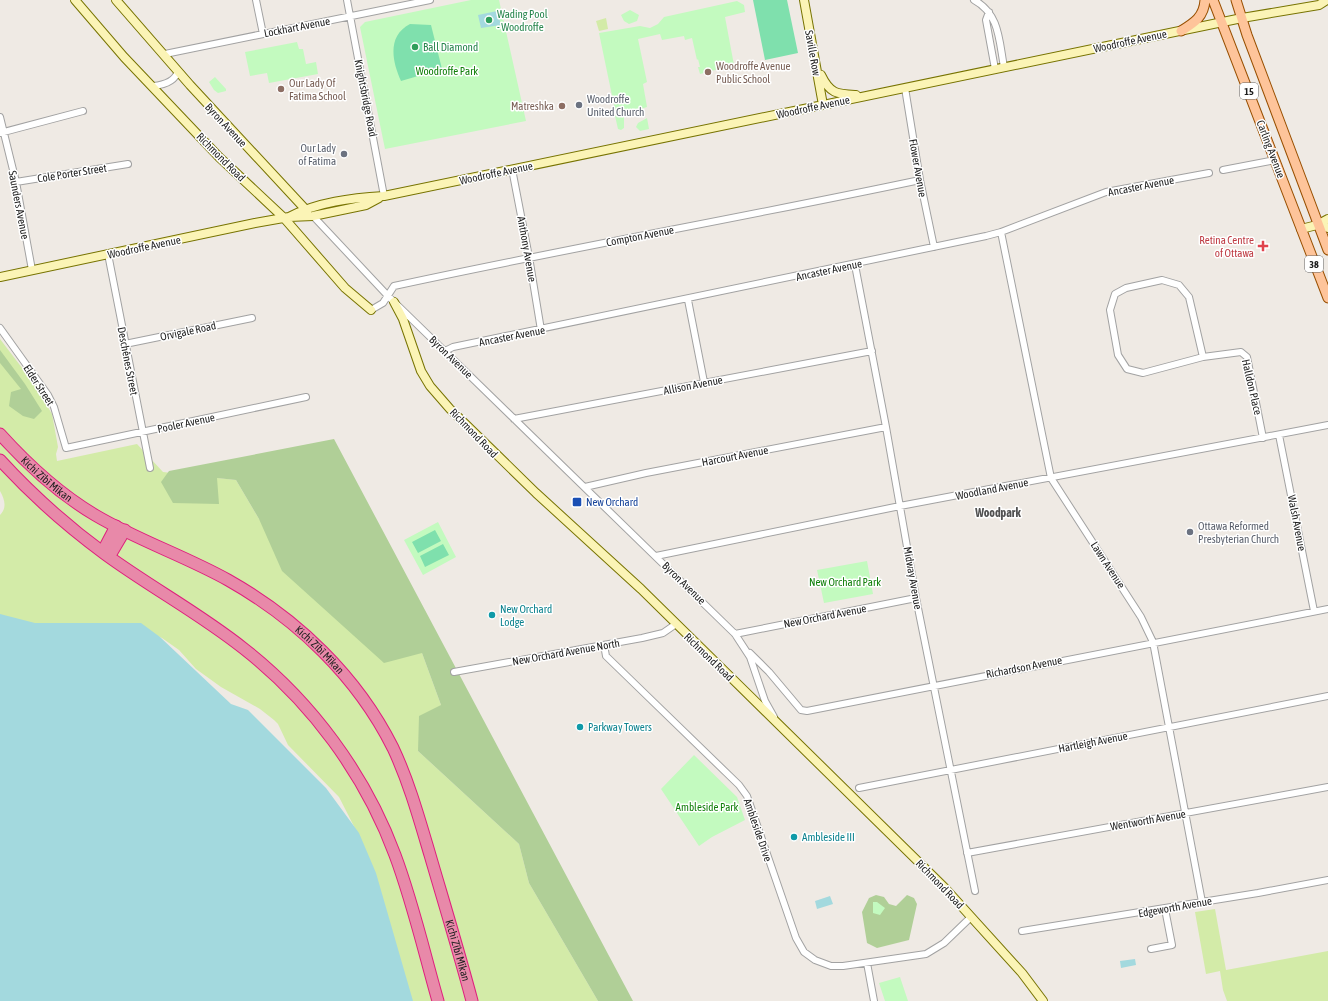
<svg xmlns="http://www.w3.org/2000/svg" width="1328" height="1001" font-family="'Asap Condensed',sans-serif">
  <rect width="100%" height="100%" fill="#efeae4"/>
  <path fill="#d3eba8" d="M606,18L608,29L599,31L596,21Z
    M0,339L32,381L52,414L58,447L56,454L57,461L137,444L163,472L236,480L259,519L422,653L441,705L418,751L519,844L529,883L598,1001H411L363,844L339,797L288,745L278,724L274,720L260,709L221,687L196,669L179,650L162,638L138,627L124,623L54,627L0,620V515C7,508 5,500 0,491Z
    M1215,909L1226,970L1328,951V1001H1227L1223,990L1220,971L1206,974L1195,912Z"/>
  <path fill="#b0cf97" d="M0,350L25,384L42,411L34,419L23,416L9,406L11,392L21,389L0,363Z
    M334,439L633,1001H598L529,883L519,844L418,751L419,716L441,705L422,653L384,663L282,571L259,519L236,480L217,478L219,504L173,503L161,482L169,471Z
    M876,895L884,897L889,904L896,906L907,895L914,898L917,904L909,940L877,948L867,943L862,912L869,898Z"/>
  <path fill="#c3fabf" d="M471,0H499L526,121L385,149L360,27L365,22Z
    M737,1L744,5L745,12L725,17L734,65L700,74L698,67H700L698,59L697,60L692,38L685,40L684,36L662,40L660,34L638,39L647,82L643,84L647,107L627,113L623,109L615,110L599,33L640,26L650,28L658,24L664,17Z
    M630,10L639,15L637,21L629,24L624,21L621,15Z
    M297,42L299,49H303L306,64L316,62L318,74L269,83L267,73L250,76L245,52Z
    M215,77L226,89V91L218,93L214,90L209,82Z
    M618,113L624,116V128L621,130L618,129L615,116Z
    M647,118L649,129L640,131L636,127L638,123Z
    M438,522L456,557L423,575L404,540Z
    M867,561L873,594L824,603L817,570Z
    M694,755L737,797L745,820L712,837L699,846L661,789Z
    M873,902H877L885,908L880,915L873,913Z
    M900,977L908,1001H885L879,983Z"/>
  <path fill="#7fe0ad" d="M753,0H787L798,53L765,60Z
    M410,24L431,25L442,69L401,81C392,61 387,36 410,24Z
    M435,530L441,541L418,553L412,542Z
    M443,544L449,555L425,567L420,556Z"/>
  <path fill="#a3d9de" d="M497,11L501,25L481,28L478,15Z
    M0,614L35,623H141L160,637L231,704L248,710L326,788L359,833L376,873L413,1001H0Z
    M830,896L833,904L817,909L815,901Z
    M1135,959L1136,965L1121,968L1120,961Z"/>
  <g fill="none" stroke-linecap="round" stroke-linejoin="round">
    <defs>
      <path id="street" d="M256,0L263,34
        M347,0L384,196
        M974,0C1000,14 999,41 1004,67
        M989,12L986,20L995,69
        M165,54L430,0
        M153,86C163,85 175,82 178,71
        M905,88L920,180L934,247
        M0,117L16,182L32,270
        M0,133L83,111
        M512,169L529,257L541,330
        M1223,170L1275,160
        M16,182L128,164
        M313,216L388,296L735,634L750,657L765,701L774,717
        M1001,232L1051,478L1141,617L1153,642L1202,902
        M108,254L150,468
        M855,265L886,427L916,598L975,891
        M688,300L704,382
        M371,310L383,303L394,286C569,248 745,217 920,180
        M0,328L48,395L54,407L66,448L306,397
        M125,344L252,318
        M445,351L453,347L986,236L1001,232L1106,192L1209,173
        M1203,357L1189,297L1179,285L1162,280L1126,288L1115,294L1110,310L1118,355L1127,369L1143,373L1203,357L1241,352L1247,357L1263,438
        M514,419L872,351
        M1279,435L1314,611
        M585,487L646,473L886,427
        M656,556L900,506L1328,425
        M735,634L916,598
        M604,645L606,656L739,785L747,796L796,938L804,952L815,960L831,966H843L926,954L944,943L971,917
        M750,653L769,672L801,710L807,711L1328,609
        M454,672L642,638L663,633L676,624
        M859,788L1328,696
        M967,853L1328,787
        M1022,931L1258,893L1328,880
        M1151,949L1172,945L1165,909
        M867,963L874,1001"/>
      <path id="secondary" d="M75,0L124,57L219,157L284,218L345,288L371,310
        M116,0L190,85L307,211
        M804,0L823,105
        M821,75C830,94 837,94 856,95
        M289,217C317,202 352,198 384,196L1242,18L1319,5L1327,0
        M1317,225L1328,228
        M1301,229L1317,225L1328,219
        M0,277L255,223L289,217L313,216L366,205L379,198
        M394,302L403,319L421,371L430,386L450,409L536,493L641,589L944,887L1022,973L1043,1001"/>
      <path id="primary" d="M1213,0L1328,298
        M1236,0L1247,35L1328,250
        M1181,31C1194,23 1204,17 1205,0"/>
      <g id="highway">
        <path id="s1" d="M0,434C28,465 58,493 95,515C137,540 185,556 228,580C297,619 357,676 393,748C409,782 419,818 430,855C444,903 459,952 472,1001"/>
        <path d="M0,460C32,495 67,526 105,554C150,587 199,613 243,648C311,701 365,774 395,855C413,903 424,952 438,1001"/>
        <path d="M116,526L105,547L106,554L112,552L125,530"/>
      </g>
    </defs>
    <use href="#street" stroke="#a2a2a2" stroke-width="8"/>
    <use href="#secondary" stroke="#777302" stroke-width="10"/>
    <use href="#primary" stroke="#984f00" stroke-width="11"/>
    <use href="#highway" stroke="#de207d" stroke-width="13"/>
    <use href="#street" stroke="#fff" stroke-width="6"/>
    <use href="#secondary" stroke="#fbf4b6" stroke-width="8"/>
    <use href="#primary" stroke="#fec49a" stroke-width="9"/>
    <use href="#highway" stroke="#e889a9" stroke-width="11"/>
  </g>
  <g fill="#2e9e5b" stroke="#fff" stroke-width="1.5">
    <circle cx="489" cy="20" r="4"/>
    <circle cx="415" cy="47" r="4"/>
  </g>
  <g fill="#8d6e63" stroke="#fff" stroke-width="1.5">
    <circle cx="708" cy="72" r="4"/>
    <circle cx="281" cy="89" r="4"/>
    <circle cx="562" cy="106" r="4"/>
  </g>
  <g fill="#6b7280" stroke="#fff" stroke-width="1.5">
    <circle cx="579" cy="105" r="4"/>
    <circle cx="344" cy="154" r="4"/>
    <circle cx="1190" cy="532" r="4"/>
  </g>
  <path fill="#e0444e" stroke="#fff" stroke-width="1.5" d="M1261 240h4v4h4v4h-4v4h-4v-4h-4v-4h4z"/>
  <rect fill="#1a4fb4" stroke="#fff" stroke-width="1.5" x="572" y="497" width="10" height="10" rx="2"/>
  <g fill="#0f9aa8" stroke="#fff" stroke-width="1.5">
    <circle cx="492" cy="615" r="4"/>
    <circle cx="580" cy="727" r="4"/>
    <circle cx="794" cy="837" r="4"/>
  </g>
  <g text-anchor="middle" stroke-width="3" stroke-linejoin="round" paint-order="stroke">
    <g fill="#fff" stroke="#626262" stroke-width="1">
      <rect x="1240" y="83" width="18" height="16" rx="3"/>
      <rect x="1305" y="256" width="18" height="16" rx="3"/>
    </g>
    <g font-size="10" font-weight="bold" fill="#1e1e1e">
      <text x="1249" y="95">15</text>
      <text x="1314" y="268">38</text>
    </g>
    <g font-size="11" fill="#27864d" stroke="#fff" text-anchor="start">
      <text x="497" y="18">Wading Pool<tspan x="497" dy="13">- Woodroffe</tspan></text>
      <text x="423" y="51">Ball Diamond</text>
    </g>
    <g font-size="11" fill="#1e1e1e" stroke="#fff">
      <text transform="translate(297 27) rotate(-11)" y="4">Lockhart Avenue</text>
      <text transform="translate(1130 41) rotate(-12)" y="4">Woodroffe Avenue</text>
      <text transform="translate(813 53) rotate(80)" y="4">Saville Row</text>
      <text transform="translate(366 98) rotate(79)" y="4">Knightsbridge Road</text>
      <text transform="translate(813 107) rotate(-12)" y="4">Woodroffe Avenue</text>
      <text transform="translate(226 125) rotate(47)" y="4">Byron Avenue</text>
      <text transform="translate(1271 149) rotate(69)" y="4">Carling Avenue</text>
      <text transform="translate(221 157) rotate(45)" y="4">Richmond Road</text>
      <text transform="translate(918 168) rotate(80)" y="4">Flower Avenue</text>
      <text transform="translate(72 173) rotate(-9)" y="4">Cole Porter Street</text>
      <text transform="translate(496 173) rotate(-12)" y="4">Woodroffe Avenue</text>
      <text transform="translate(1141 186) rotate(-11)" y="4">Ancaster Avenue</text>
      <text transform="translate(19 205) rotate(79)" y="4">Saunders Avenue</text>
      <text transform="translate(640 236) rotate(-11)" y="4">Compton Avenue</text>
      <text transform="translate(144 247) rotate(-12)" y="4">Woodroffe Avenue</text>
      <text transform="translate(527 249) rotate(80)" y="4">Anthony Avenue</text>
      <text transform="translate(829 270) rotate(-12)" y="4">Ancaster Avenue</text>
      <text transform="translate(188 331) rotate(-12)" y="4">Orvigale Road</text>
      <text transform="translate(512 336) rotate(-11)" y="4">Ancaster Avenue</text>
      <text transform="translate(451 357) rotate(44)" y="4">Byron Avenue</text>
      <text transform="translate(128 361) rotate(79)" y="4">Deschênes Street</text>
      <text transform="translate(39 385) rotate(57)" y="4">Elder Street</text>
      <text transform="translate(693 385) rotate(-11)" y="4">Allison Avenue</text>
      <text transform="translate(1252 387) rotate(77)" y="4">Halldon Place</text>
      <text transform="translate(186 423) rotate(-12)" y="4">Pooler Avenue</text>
      <text transform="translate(474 433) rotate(46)" y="4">Richmond Road</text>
      <text transform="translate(735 456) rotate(-11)" y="4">Harcourt Avenue</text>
      <text dy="4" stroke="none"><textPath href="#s1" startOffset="65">Kichi Zībī Mīkan</textPath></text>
      <text transform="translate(992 489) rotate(-11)" y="4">Woodland Avenue</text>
      <text transform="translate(1297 523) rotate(79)" y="4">Walsh Avenue</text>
      <text transform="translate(1108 565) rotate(57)" y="4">Lawn Avenue</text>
      <text transform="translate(913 578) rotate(80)" y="4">Midway Avenue</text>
      <text transform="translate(684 583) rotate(44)" y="4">Byron Avenue</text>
      <text transform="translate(825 616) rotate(-11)" y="4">New Orchard Avenue</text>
      <text dy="4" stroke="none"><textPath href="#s1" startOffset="389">Kichi Zībī Mīkan</textPath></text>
      <text transform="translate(566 652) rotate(-10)" y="4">New Orchard Avenue North</text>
      <text transform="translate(709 657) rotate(44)" y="4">Richmond Road</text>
      <text transform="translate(1024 667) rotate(-11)" y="4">Richardson Avenue</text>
      <text transform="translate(1093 742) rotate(-11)" y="4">Hartleigh Avenue</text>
      <text transform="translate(1148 820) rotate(-10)" y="4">Wentworth Avenue</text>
      <text transform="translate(758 830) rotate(71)" y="4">Ambleside Drive</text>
      <text transform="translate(940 884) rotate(46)" y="4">Richmond Road</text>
      <text transform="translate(1175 907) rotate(-10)" y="4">Edgeworth Avenue</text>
      <text dy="4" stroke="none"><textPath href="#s1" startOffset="725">Kichi Zībī Mīkan</textPath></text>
    </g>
    <g font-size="11" fill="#785e54" stroke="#fff" text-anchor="start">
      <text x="716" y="70">Woodroffe Avenue<tspan x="716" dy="13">Public School</tspan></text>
      <text x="289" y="87">Our Lady Of<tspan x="289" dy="13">Fatima School</tspan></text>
      <text x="554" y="110" text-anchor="end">Matreshka</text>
    </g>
    <g font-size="11" fill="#107f09" stroke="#fff">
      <text x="447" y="75">Woodroffe Park</text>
      <text x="845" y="586">New Orchard Park</text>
      <text x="707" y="811">Ambleside Park</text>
    </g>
    <g font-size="11" fill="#5b616d" stroke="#fff" text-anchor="start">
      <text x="587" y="103">Woodroffe<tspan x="587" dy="13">United Church</tspan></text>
      <text x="336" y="152" text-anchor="end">Our Lady<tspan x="336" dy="13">of Fatima</tspan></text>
      <text x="1198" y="530">Ottawa Reformed<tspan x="1198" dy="13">Presbyterian Church</tspan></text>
    </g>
    <g font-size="11" fill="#be3a42" stroke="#fff" text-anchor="end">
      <text x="1254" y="244">Retina Centre<tspan x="1254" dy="13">of Ottawa</tspan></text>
    </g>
    <g font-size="11" fill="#164399" stroke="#fff" text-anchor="start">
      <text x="586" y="506">New Orchard</text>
    </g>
    <g font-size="11" fill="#0d838f" stroke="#fff" text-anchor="start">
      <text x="500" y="613">New Orchard<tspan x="500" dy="13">Lodge</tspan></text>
      <text x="588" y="731">Parkway Towers</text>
      <text x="802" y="841">Ambleside III</text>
    </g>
    <g font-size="12" font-weight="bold" fill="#515151" stroke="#fff">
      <text x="998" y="517">Woodpark</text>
    </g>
  </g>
</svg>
